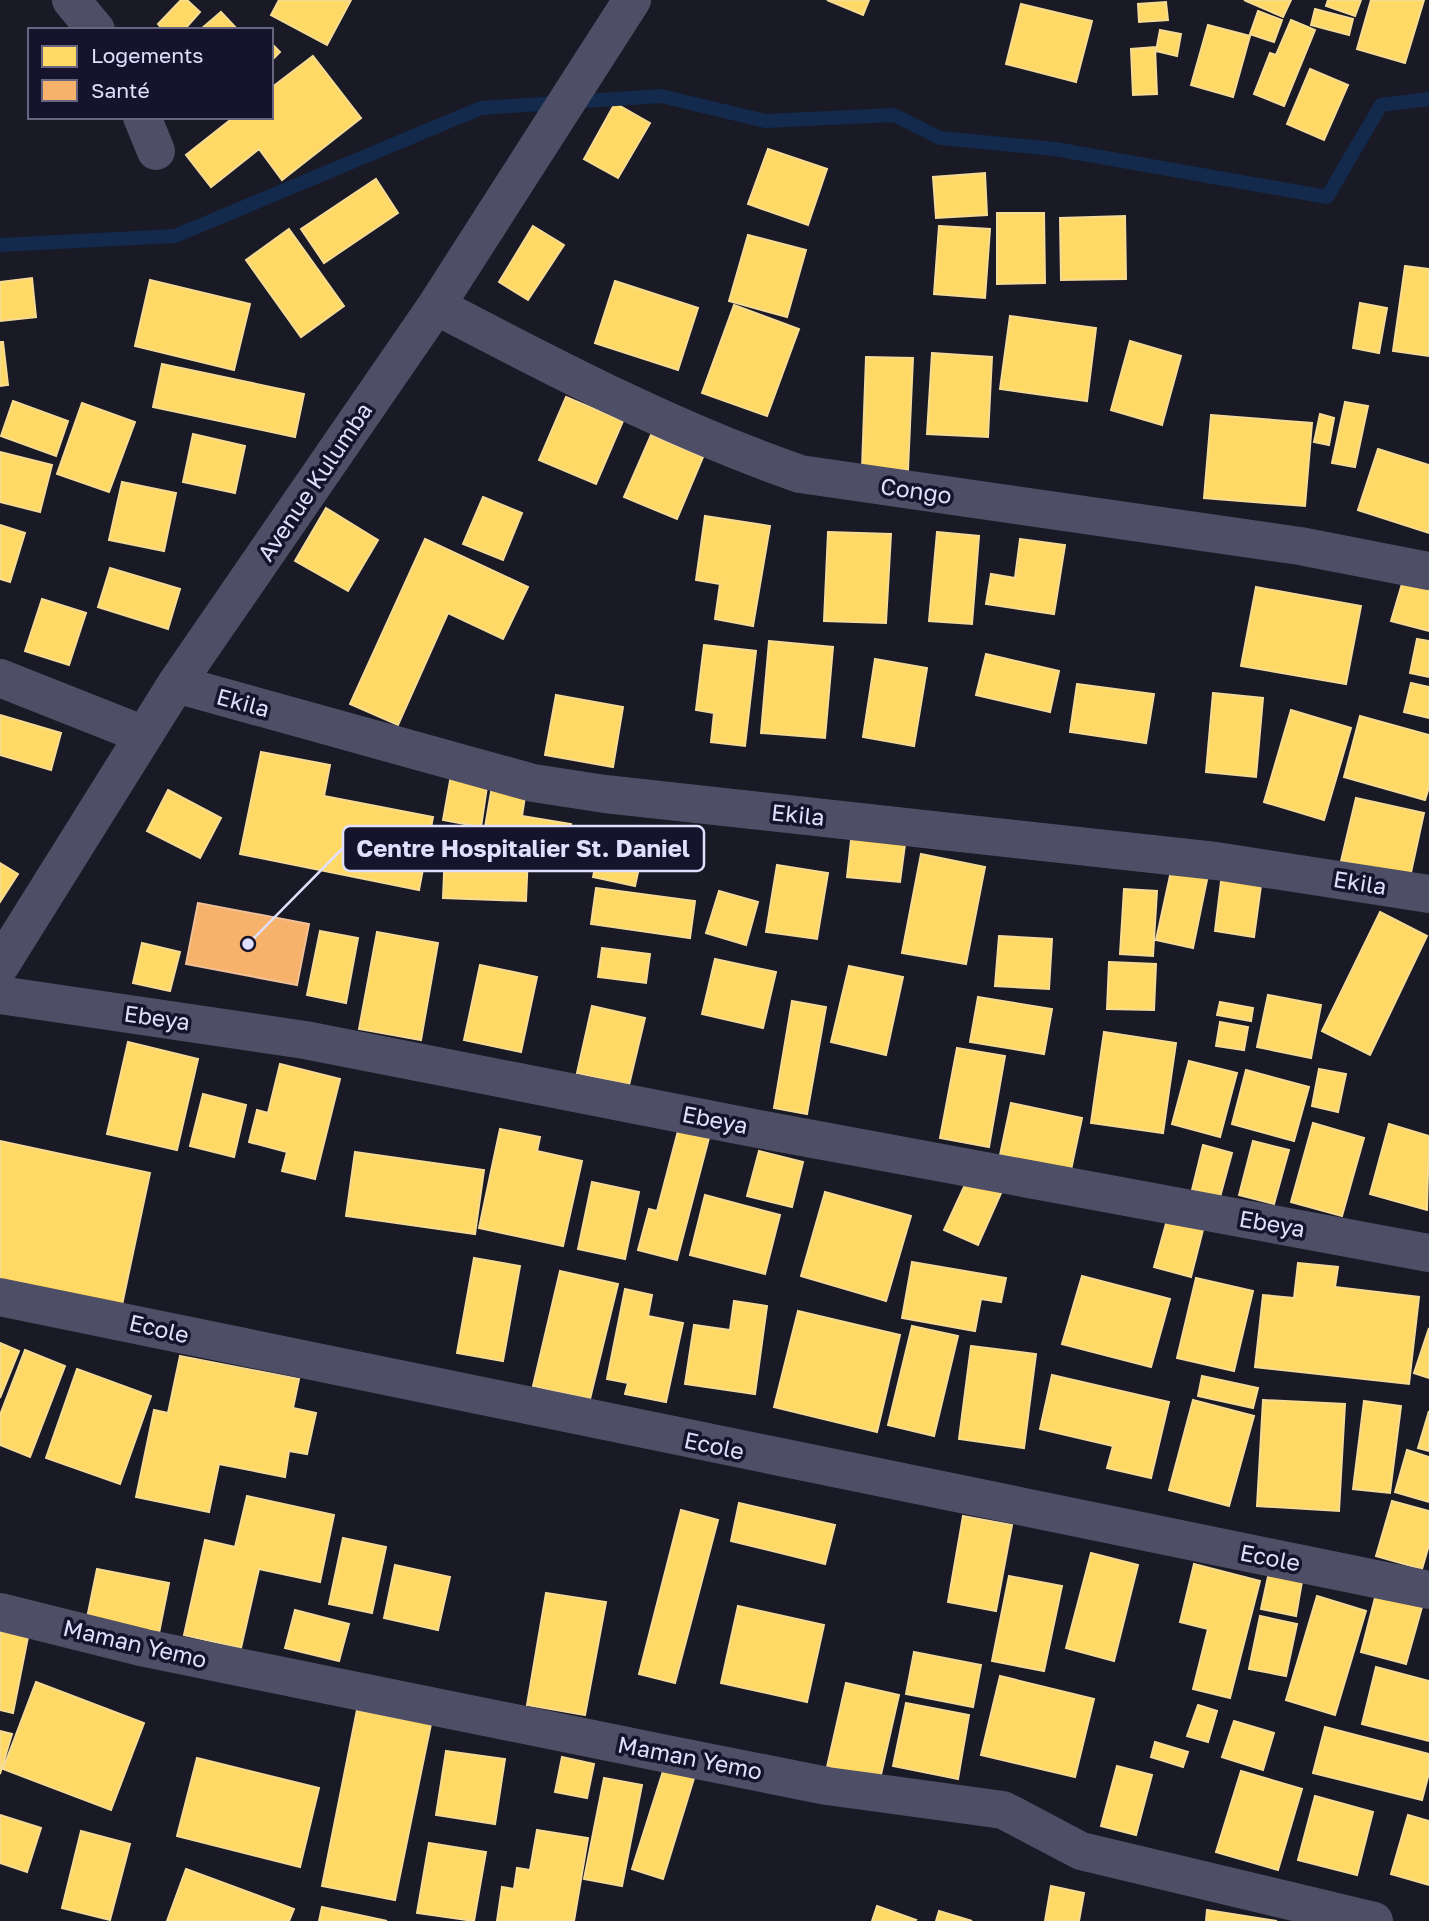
<svg xmlns="http://www.w3.org/2000/svg" width="1429" height="1921" font-family="'Golos Text',sans-serif">
  <rect width="100%" height="100%" fill="#1a1926"/>
  <path fill="#ffd966" stroke="#f6db94" stroke-width="2" d="M181,0H187L200,12L184,30H163L158,24Z
    M279,0H351L327,45L271,15Z
    M827,0H869L863,15Z
    M1244,0H1291L1283,17Z
    M1328,0H1361L1355,16L1326,6Z
    M1371,0H1424L1405,63L1357,49Z
    M1166,2L1168,20L1139,22L1138,4Z
    M1021,4L1092,21L1076,82L1006,64Z
    M1315,9L1353,19L1349,35L1311,25Z
    M1258,11L1282,20L1274,42L1250,34Z
    M221,12L238,30H202L201,29Z
    M1291,20L1315,30L1284,106L1254,94L1270,53L1276,55Z
    M1208,25L1250,36L1233,97L1191,85Z
    M1160,30L1181,34L1177,56L1156,51Z
    M271,43L280,52L271,61Z
    M1155,47L1157,94L1133,95L1131,49Z
    M313,56L361,118L282,180L259,149L211,187L186,155L234,117H271V88Z
    M1310,69L1348,85L1324,140L1287,124Z
    M615,103L650,123L618,178L584,159Z
    M768,149L827,169L808,225L748,204Z
    M985,173L987,215L936,218L933,177Z
    M376,179L398,213L324,263L301,229Z
    M997,213H1044L1045,283L997,284Z
    M1125,216L1126,279L1061,280L1060,218Z
    M533,226L564,245L528,300L499,282Z
    M939,226L990,229L985,298L934,294Z
    M289,229L344,306L301,337L246,260Z
    M748,235L806,250L787,317L729,301Z
    M1405,266L1429,269V356L1393,351Z
    M32,278L36,317L0,321V282Z
    M150,280L250,304L234,370L135,346Z
    M615,281L698,308L678,370L595,343Z
    M1360,303L1387,308L1379,353L1353,348Z
    M734,305L799,329L767,416L702,393Z
    M1010,316L1096,328L1087,401L1000,389Z
    M1130,341L1181,356L1162,425L1111,410Z
    M0,342H3L8,385L0,386Z
    M932,353L992,357L988,437L927,434Z
    M866,357L913,358L908,470L862,468Z
    M162,364L304,394L295,437L153,407Z
    M566,397L623,421L596,484L539,460Z
    M13,401L68,421L56,456L1,436Z
    M1345,402L1368,406L1355,467L1332,463Z
    M82,403L135,422L109,492L57,474Z
    M1320,414L1334,418L1329,445L1314,442Z
    M1211,415L1312,423L1305,506L1204,498Z
    M193,434L245,446L235,493L183,482Z
    M651,435L703,457L677,519L624,497Z
    M1378,449L1429,465V533L1358,510Z
    M0,452L52,465L40,512L0,502Z
    M122,482L176,493L164,551L109,540Z
    M483,497L522,513L503,560L463,544Z
    M326,508L378,540L348,591L295,561Z
    M705,516L770,526L753,626L715,619L720,584L696,580Z
    M0,525L25,533L10,582L0,579Z
    M828,532L891,534L886,623L824,621Z
    M937,532L979,536L972,624L929,621Z
    M425,539L528,587L503,639L448,613L398,725L350,704Z
    M1020,539L1065,545L1054,614L986,604L991,574L1015,578Z
    M110,568L180,589L168,629L98,607Z
    M1404,577L1429,585V631L1391,621Z
    M1256,587L1361,606L1346,684L1241,666Z
    M42,599L86,613L69,665L25,651Z
    M1417,639L1429,641V677L1410,673Z
    M769,641L833,647L825,738L761,733Z
    M704,645L756,651L745,746L711,742L714,713L696,710Z
    M986,654L1059,671L1050,712L976,695Z
    M875,659L927,668L914,746L863,737Z
    M1411,683L1429,687V718L1404,712Z
    M1077,684L1154,694L1146,743L1070,732Z
    M1213,693L1263,698L1256,777L1206,772Z
    M556,695L623,707L613,767L545,755Z
    M1291,710L1351,728L1324,820L1264,802Z
    M0,715L61,733L51,770L0,755Z
    M1360,716L1429,735V787L1425,800L1344,777Z
    M261,752L330,765L324,796L433,817L419,890L240,854Z
    M451,775L488,780L481,827L443,820Z
    M492,786L526,790L522,816L571,824L565,861L530,855L532,846L483,839Z
    M168,790L221,818L200,858L147,831Z
    M1356,798L1424,813L1410,877L1341,861Z
    M852,831L906,837L900,882L847,877Z
    M600,845L642,854L635,886L593,877Z
    M445,849L528,853L526,901L443,898Z
    M921,854L985,867L966,964L902,953Z
    M1173,862L1209,870L1193,948L1156,940Z
    M0,863L18,874L0,902Z
    M777,865L828,873L817,939L766,932Z
    M1222,873L1262,878L1254,937L1215,931Z
    M596,888L695,901L690,938L591,924Z
    M1124,889L1157,891L1153,956L1120,954Z
    M719,891L758,902L746,945L706,933Z
    M1380,912L1427,936L1370,1055L1322,1031Z
    M320,931L358,938L346,1003L307,995Z
    M377,932L438,943L421,1040L359,1029Z
    M999,936L1052,939L1049,989L995,986Z
    M142,943L180,952L170,991L133,983Z
    M602,948L650,954L646,983L598,977Z
    M715,959L776,972L763,1028L702,1014Z
    M1109,962L1156,964L1154,1010L1107,1009Z
    M480,965L537,977L521,1052L464,1040Z
    M849,966L903,977L886,1055L831,1042Z
    M1268,995L1321,1005L1311,1058L1257,1047Z
    M978,997L1052,1009L1044,1054L970,1042Z
    M792,1001L826,1007L807,1114L774,1108Z
    M1220,1002L1253,1008L1251,1021L1217,1015Z
    M592,1006L645,1018L629,1085L577,1073Z
    M1220,1022L1248,1027L1244,1050L1216,1046Z
    M1104,1032L1176,1043L1163,1133L1091,1123Z
    M128,1042L198,1059L177,1150L107,1134Z
    M957,1048L1005,1056L989,1147L940,1138Z
    M1189,1061L1237,1073L1220,1137L1172,1124Z
    M280,1064L340,1079L315,1179L282,1171L287,1152L249,1142L257,1110L268,1113Z
    M1319,1069L1346,1074L1338,1112L1312,1106Z
    M1246,1070L1309,1087L1294,1141L1232,1124Z
    M203,1094L246,1105L234,1157L190,1146Z
    M1011,1103L1082,1118L1071,1170L1000,1155Z
    M1313,1123L1364,1138L1342,1216L1291,1202Z
    M1389,1124L1429,1136L1427,1210L1370,1194Z
    M500,1129L540,1137L537,1151L582,1161L563,1246L479,1228Z
    M678,1131L709,1138L677,1260L638,1250L649,1209L657,1211Z
    M0,1141L150,1173L122,1305L0,1279Z
    M1253,1141L1289,1150L1274,1204L1239,1195Z
    M1203,1145L1232,1153L1220,1197L1192,1190Z
    M759,1151L803,1162L792,1207L747,1196Z
    M355,1152L484,1170L475,1234L346,1216Z
    M969,1176L1002,1191L978,1245L944,1230Z
    M592,1182L639,1192L625,1259L578,1249Z
    M825,1192L911,1216L886,1301L801,1276Z
    M705,1195L780,1215L765,1274L690,1255Z
    M1167,1220L1203,1230L1191,1277L1154,1267Z
    M474,1258L520,1266L503,1361L457,1353Z
    M912,1262L1006,1278L1001,1302L981,1299L975,1331L902,1318Z
    M1298,1263L1338,1267L1335,1287L1419,1297L1409,1384L1255,1367L1263,1295L1294,1298Z
    M560,1271L618,1284L590,1399L533,1386Z
    M1082,1276L1170,1299L1151,1367L1062,1344Z
    M1196,1278L1253,1291L1234,1371L1177,1358Z
    M625,1289L652,1295L648,1316L683,1323L666,1402L625,1394L628,1383L607,1379Z
    M734,1301L767,1306L755,1394L685,1384L694,1325L730,1330Z
    M798,1311L900,1335L877,1432L774,1407Z
    M912,1326L958,1336L934,1436L888,1425Z
    M1429,1328V1378L1414,1373Z
    M0,1343L19,1351L0,1398Z
    M971,1346L1036,1354L1024,1448L959,1439Z
    M25,1350L65,1366L30,1457L0,1445V1415Z
    M180,1356L299,1379L293,1408L316,1413L307,1454L289,1451L285,1477L219,1464L209,1512L136,1497L154,1410L168,1413Z
    M77,1369L151,1396L120,1484L46,1458Z
    M1052,1375L1169,1402L1151,1478L1107,1468L1113,1446L1040,1429Z
    M1202,1376L1258,1388L1253,1408L1198,1396Z
    M1193,1400L1254,1416L1229,1506L1169,1490Z
    M1263,1400L1345,1404L1339,1511L1257,1506Z
    M1364,1401L1401,1406L1390,1493L1353,1489Z
    M1429,1411V1451L1418,1448Z
    M1407,1450L1429,1457V1502L1395,1492Z
    M247,1496L334,1515L320,1582L259,1569L241,1648L184,1635L205,1540L235,1547Z
    M1392,1501L1429,1511V1545L1422,1569L1376,1556Z
    M739,1503L835,1525L825,1564L731,1541Z
    M681,1510L718,1520L675,1683L639,1674Z
    M963,1516L1012,1525L996,1611L948,1602Z
    M343,1538L386,1547L372,1613L329,1604Z
    M1091,1553L1138,1565L1114,1661L1066,1648Z
    M1271,1563L1304,1570L1296,1616L1261,1609Z
    M1194,1564L1260,1581L1230,1698L1193,1689L1208,1629L1180,1622Z
    M395,1565L450,1577L438,1630L384,1618Z
    M97,1569L169,1583L159,1633L87,1618Z
    M1009,1576L1062,1586L1044,1671L992,1661Z
    M546,1593L606,1602L585,1715L527,1705Z
    M1376,1594L1422,1607L1406,1664L1361,1652Z
    M1317,1596L1366,1611L1335,1715L1286,1700Z
    M738,1606L824,1625L807,1702L721,1683Z
    M295,1610L349,1624L339,1661L285,1648Z
    M1260,1616L1297,1624L1286,1676L1249,1669Z
    M0,1631L28,1637L13,1713L0,1710Z
    M914,1652L981,1665L973,1707L906,1694Z
    M1376,1667L1429,1681V1741L1362,1724Z
    M1000,1676L1094,1699L1075,1777L981,1755Z
    M36,1682L144,1723L111,1810L3,1769Z
    M846,1683L899,1695L880,1779L827,1767Z
    M906,1703L969,1715L958,1779L893,1766Z
    M1198,1705L1217,1711L1208,1742L1187,1736Z
    M357,1710L431,1724L395,1900L322,1886Z
    M1234,1721L1274,1733L1263,1770L1222,1757Z
    M1325,1727L1429,1754V1773L1422,1800L1313,1773Z
    M0,1731L12,1734L0,1774Z
    M1155,1742L1188,1752L1183,1767L1151,1757Z
    M446,1751L505,1759L495,1824L436,1815Z
    M562,1757L594,1764L587,1798L555,1792Z
    M197,1758L319,1788L300,1867L177,1836Z
    M665,1765L695,1775L663,1879L632,1869Z
    M1117,1766L1152,1775L1136,1835L1101,1826Z
    M1241,1771L1302,1789L1278,1870L1216,1852Z
    M604,1778L642,1785L622,1886L584,1879Z
    M1315,1796L1373,1812L1357,1875L1298,1860Z
    M0,1815L41,1828L27,1872L0,1863Z
    M1408,1815L1429,1821V1885L1391,1874Z
    M537,1830L588,1838L574,1921H497L502,1887L514,1889L517,1868L530,1870Z
    M81,1831L130,1844L110,1920L62,1908Z
    M429,1843L486,1852L474,1921L417,1913Z
    M186,1869L294,1909L289,1921H167Z
    M1051,1886L1084,1893L1079,1921H1045Z
    M877,1906L916,1920L915,1921H872Z
    M322,1907L387,1921H319Z
    M1207,1910L1277,1921H1206Z
    M939,1911L972,1921H936Z"/>
  <path fill="#f6b26b" stroke="#f0c097" stroke-width="2" d="M198,903L309,924L297,985L186,964Z"/>
  <g fill="none" stroke-linecap="round" stroke-linejoin="round">
    <path stroke="#132a4d" stroke-width="14" d="M0,245L175,236L481,108L661,96L765,121L894,115L940,138L1055,149L1327,197L1381,105L1429,99"/>
    <path stroke="#4e4e66" stroke-width="38" d="M71,0L96,30
      M142,117L156,151
      M436,306C555,368 673,430 800,474L1300,546L1429,571
      M0,678L144,735
      M176,684L533,783L605,794L1216,861L1429,894
      M0,966L176,684L436,306L632,0
      M0,995L305,1040L748,1127L1429,1253
      M0,1297L1429,1590
      M0,1612L145,1648L667,1754L827,1786L1003,1810L1081,1851L1374,1921"/>
  </g>
  <g text-anchor="middle" stroke-width="7" stroke-linejoin="round" paint-order="stroke">
    <g font-size="23" fill="#e1dffe" stroke="#16132c">
      <text transform="translate(315 482) rotate(-56)" y="8">Avenue Kulumba</text>
      <text transform="translate(916 491) rotate(8)" y="8">Congo</text>
      <text transform="translate(243 703) rotate(15)" y="8">Ekila</text>
      <text transform="translate(798 815) rotate(6)" y="8">Ekila</text>
      <text transform="translate(1360 883) rotate(9)" y="8">Ekila</text>
      <text transform="translate(157 1018) rotate(8)" y="8">Ebeya</text>
      <text transform="translate(715 1120) rotate(11)" y="8">Ebeya</text>
      <text transform="translate(1272 1224) rotate(10)" y="8">Ebeya</text>
      <text transform="translate(159 1329) rotate(13)" y="8">Ecole</text>
      <text transform="translate(714 1446) rotate(12)" y="8">Ecole</text>
      <text transform="translate(1270 1558) rotate(11)" y="8">Ecole</text>
      <text transform="translate(135 1644) rotate(13)" y="8">Maman Yemo</text>
      <text transform="translate(690 1758) rotate(11)" y="8">Maman Yemo</text>
    </g>
  </g>
  <path fill="none" stroke="#e1dffe" stroke-width="2.5" d="M248 944L343 848"/>
  <circle fill="#e1dffe" stroke="#16132c" stroke-width="2.5" cx="248" cy="944" r="7"/>
  <rect fill="#16132c" stroke="#e1dffe" stroke-width="2.5" x="343" y="826" width="361" height="45" rx="7"/>
  <g font-size="24" text-anchor="middle" font-weight="bold" fill="#e1dffe">
    <text x="523" y="857">Centre Hospitalier St. Daniel</text>
  </g>
  <rect x="28" y="28" width="245" height="91" fill="#16132c" stroke="#676580" stroke-width="2"/>
  <rect x="42" y="46" width="35" height="21" fill="#ffd966" stroke="#676580" stroke-width="2"/>
  <text x="91" y="63" font-size="21" fill="#e1dffe">Logements</text>
  <rect x="42" y="80" width="35" height="21" fill="#f6b26b" stroke="#676580" stroke-width="2"/>
  <text x="91" y="98" font-size="21" fill="#e1dffe">Santé</text>
</svg>
